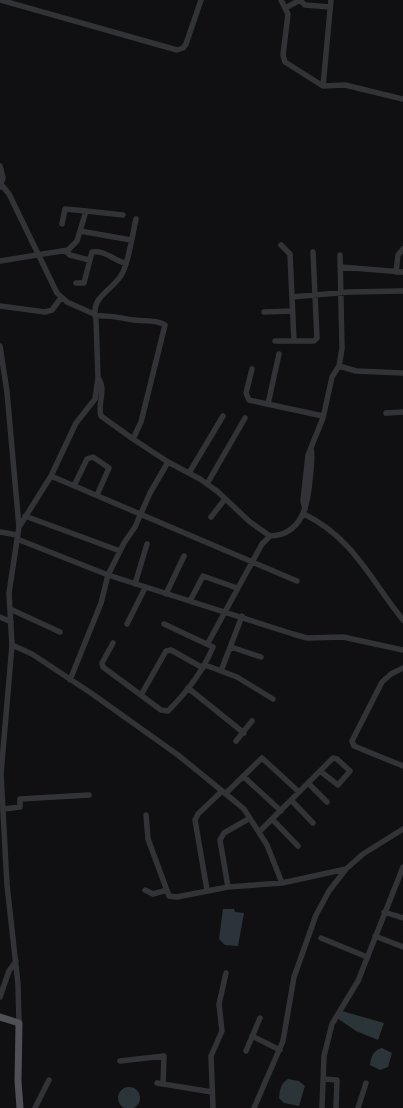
<svg xmlns="http://www.w3.org/2000/svg" width="403" height="1108" font-family="'Golos Text',sans-serif">
  <rect width="100%" height="100%" fill="#101012"/>
  <path fill="#2b3439" d="M223,909H234L235,912L244,913L238,946L225,945L219,939Z
    M342,1011L384,1023L378,1040L356,1031L337,1018Z
    M382,1048L392,1053L388,1067L380,1070L370,1065C371,1057 373,1050 382,1048Z
    M288,1079L299,1081L305,1086L299,1106L284,1103L279,1098C280,1090 280,1084 288,1079Z
    M118 1098a11 11 0 1 1 22 0a11 11 0 1 1-22 0Z"/>
  <g fill="none" stroke-linecap="round" stroke-linejoin="round">
    <path stroke="#323336" stroke-width="5.5" d="M0,0L177,50L183,48L186,44L201,0
      M281,0L288,14L283,55L285,62L323,86L345,85L403,99
      M287,7L300,0L305,5L330,7
      M323,86L331,0
      M0,166L3,178L0,187
      M1,184L9,194L57,293L67,302L94,314
      M62,224L65,209L86,211
      M80,231L131,240
      M281,245L290,254L294,341
      M65,251L70,255L89,260
      M0,261L68,250L77,241L86,211L123,215
      M340,267L403,272
      M396,272L398,255L403,249
      M76,283H84L92,252C105,250 113,260 125,263
      M292,297L349,292L403,291
      M0,306L45,312L52,310L61,298
      M264,312L292,311
      M95,316C110,315 120,318 134,320C146,322 154,319 165,325L141,422L133,439L168,462L200,479L217,491L250,522L270,536
      M275,341H314L317,338L313,252
      M0,346L7,392L19,527L9,593L12,645L1,774L7,885L18,984L19,1023
      M339,366L356,371L403,373
      M252,369L246,393L249,400L323,416
      M98,378C107,390 97,403 101,416L133,439
      M268,404L279,354
      M386,413L403,412
      M189,473L223,416
      M51,476L297,581
      M207,484L245,418
      M74,486L87,459L93,457L109,468L97,495
      M305,509L303,501L308,455L323,418L332,377L339,366L342,349L340,255
      M304,514C353,538 370,579 403,620
      M25,516L120,551
      M211,517L225,499
      M19,527L51,476L76,423L95,399L98,378L96,319C89,296 115,290 123,272C130,256 132,236 136,219
      M0,532L17,535
      M17,539L108,575L293,634L307,638L343,637L403,650
      M135,584L147,544
      M166,594L184,556
      M190,601L203,576L237,588
      M10,609L60,632
      M0,617L11,622
      M127,624L145,588
      M113,643L102,663L103,667L161,710L168,711C186,693 203,671 213,647L164,624
      M208,643L262,544L270,536C302,535 308,505 310,479C311,469 313,458 311,448
      M12,645L32,654L91,693L178,755L232,799L244,809L267,845L282,883L346,869
      M231,647L261,657
      M205,665L237,677L273,699
      M403,668L391,674L382,682L352,741L354,746L403,766
      M221,671L242,616
      M70,680L101,603L108,575L124,543L135,527L150,493L168,462
      M188,688L244,733
      M141,695L166,651L171,650L203,668
      M236,741L252,721
      M243,776L281,811
      M308,783L327,802
      M226,793L262,758L299,792
      M291,800L313,823
      M4,809L20,807V799L89,795
      M146,815L148,839L169,896L177,897L228,887L282,883
      M272,819L298,846
      M259,832L333,758L337,759L350,771L338,785L320,771
      M228,887L220,840L224,833L250,818
      M145,890L153,894L167,890
      M207,890L195,820L198,814L222,791
      M384,912L403,918
      M375,936L403,947
      M321,938L367,957
      M0,997L9,971L16,961
      M252,1036L280,1050
      M246,1051L260,1018
      M120,1061L164,1056L163,1084
      M324,1079L337,1080L336,1108
      M157,1083L212,1092
      M35,1108L49,1080
      M213,1108L211,1056L222,1031L219,1004L226,973
      M254,1108L283,1041L294,977L316,915L329,891L346,869L363,854L403,829
      M322,1108L324,1056L332,1024L358,981L403,867
      M358,1108L366,1083"/>
    <path stroke="#4e5055" stroke-width="7" d="M0,1017L19,1023L18,1081L20,1108"/>
  </g>
</svg>
